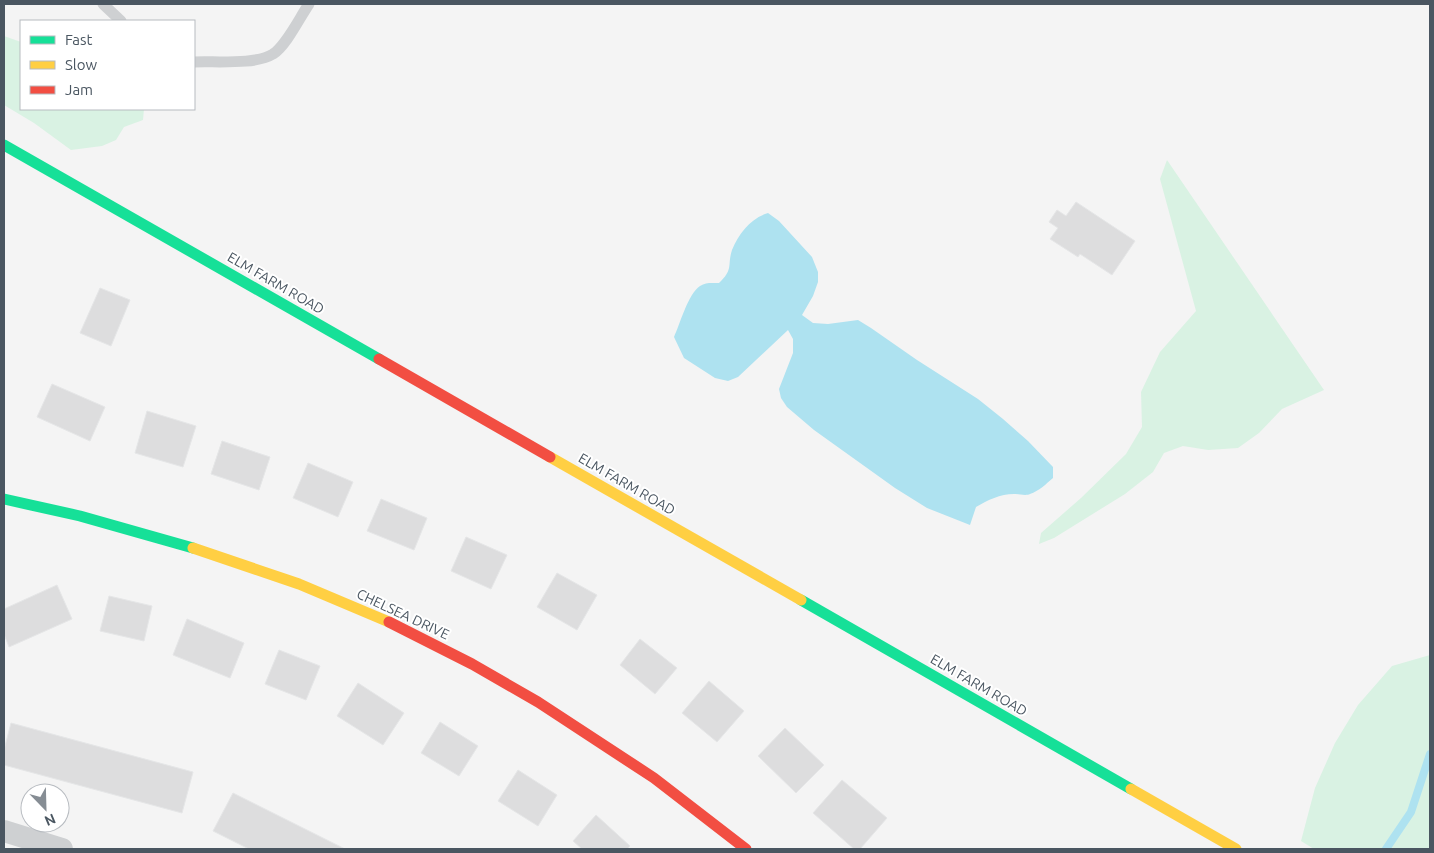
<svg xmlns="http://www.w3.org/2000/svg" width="1434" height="853" font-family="Ubuntu,sans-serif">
  <rect width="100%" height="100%" fill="#f4f4f4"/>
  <path fill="#d9f2e3" d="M4,36L21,42V109H144L143,120L124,127L116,140L102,146L71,150L34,123L4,105Z
    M1167,160L1324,390L1282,409L1259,433L1238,448L1208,450L1183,446L1164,453L1153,472L1125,494L1054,538L1039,544L1041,533L1081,498L1126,454L1142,427L1141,392L1160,352L1196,311L1160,179Z
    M1430,655V849H1314L1301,841L1315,788L1335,743L1358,705L1392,666Z"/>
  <path fill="#aee2f0" d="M768,213L779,221L812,257L818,272V282L813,296L802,315L813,323L828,324L858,320L871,328L917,360L978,399L1003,419L1028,441L1053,467V478C1046,484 1039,491 1030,494C1026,496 1019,494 1014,494C1000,494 988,500 976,507L970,525L927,508L895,488L814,430L787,407L781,398L779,389L793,353V339L788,330L738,377L728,381L715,378L684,358L674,337C680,324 688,294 700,286C706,282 712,283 719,283C734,269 727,265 732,250C739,233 751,218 768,213Z"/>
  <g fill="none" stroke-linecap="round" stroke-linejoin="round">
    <path stroke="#aee2f0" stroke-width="8" d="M1386,849L1411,812L1430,754"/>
  </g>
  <path fill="#ddddde" stroke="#e5e6e7" d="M1076,202L1135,241L1112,275L1080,254L1078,257L1050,239L1058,228L1049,222L1057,210L1066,216Z
    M100,288L130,300L111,346L80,333Z
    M52,384L105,407L90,441L37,417Z
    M147,411L196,426L183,467L135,453Z
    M222,441L270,457L259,490L211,474Z
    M308,463L353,482L338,517L293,498Z
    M381,499L427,518L414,550L367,531Z
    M466,537L507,555L491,589L451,571Z
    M557,573L597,595L577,630L537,607Z
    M57,585L72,619L9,647L4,634V609Z
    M109,596L152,606L144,641L100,631Z
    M187,619L244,643L230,678L173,655Z
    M640,639L677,668L655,694L620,665Z
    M279,650L320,666L306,700L265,684Z
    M709,681L744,711L717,742L682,713Z
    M358,683L404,713L383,745L337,716Z
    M440,722L478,746L459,776L421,753Z
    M11,723L193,772L182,813L4,765V750Z
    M785,728L824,765L796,793L758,756Z
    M518,770L557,795L538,826L498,801Z
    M842,780L887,818L860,849H854L813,813Z
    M233,793L345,849H249L213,831Z
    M596,815L630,846L627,849H582L573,841Z"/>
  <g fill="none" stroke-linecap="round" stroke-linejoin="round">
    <path stroke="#ced0d2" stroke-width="11" d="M103,4L121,21
      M194,62C215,61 256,65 273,54C286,46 300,17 309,4"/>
    <path stroke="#ced0d2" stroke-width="22" d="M4,831L62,849"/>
    <path stroke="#16e098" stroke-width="11" d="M4,145L379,359
      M4,499L80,516L193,548
      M801,600L1131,789"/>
    <path stroke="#ffcf43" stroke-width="11" d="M550,457L801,600
      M193,548L299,584L389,622
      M1131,789L1236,849"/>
    <path stroke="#f24e42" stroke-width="11" d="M379,359L550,457
      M389,622L472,664L538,702L654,778L746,849"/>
  </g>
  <g text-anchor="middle" stroke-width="4" stroke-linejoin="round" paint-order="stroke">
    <g font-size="14" fill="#4a5661" stroke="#fff">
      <text transform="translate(276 283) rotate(30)" y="5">ELM FARM ROAD</text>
      <text transform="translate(627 484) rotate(30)" y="5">ELM FARM ROAD</text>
      <text transform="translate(403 614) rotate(25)" y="5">CHELSEA DRIVE</text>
      <text transform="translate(979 685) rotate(30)" y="5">ELM FARM ROAD</text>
    </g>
  </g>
  <rect width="1434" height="853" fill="none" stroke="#4a5661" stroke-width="10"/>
  <rect x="20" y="20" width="175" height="90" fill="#ffffff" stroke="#b7bbc0"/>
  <rect x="30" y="36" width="25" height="8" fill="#16e098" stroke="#b7bbc0"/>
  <text x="65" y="45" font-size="15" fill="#4a5661">Fast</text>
  <rect x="30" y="61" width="25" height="8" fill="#ffcf43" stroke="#b7bbc0"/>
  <text x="65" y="70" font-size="15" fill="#4a5661">Slow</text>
  <rect x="30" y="86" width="25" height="8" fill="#f24e42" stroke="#b7bbc0"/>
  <text x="65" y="95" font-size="15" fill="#4a5661">Jam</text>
  <g transform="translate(45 808) rotate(157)"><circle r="24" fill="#ffffff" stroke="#b7bbc0"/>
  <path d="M0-4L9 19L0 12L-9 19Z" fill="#868d94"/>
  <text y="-8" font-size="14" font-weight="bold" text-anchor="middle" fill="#4a5661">N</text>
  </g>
</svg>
